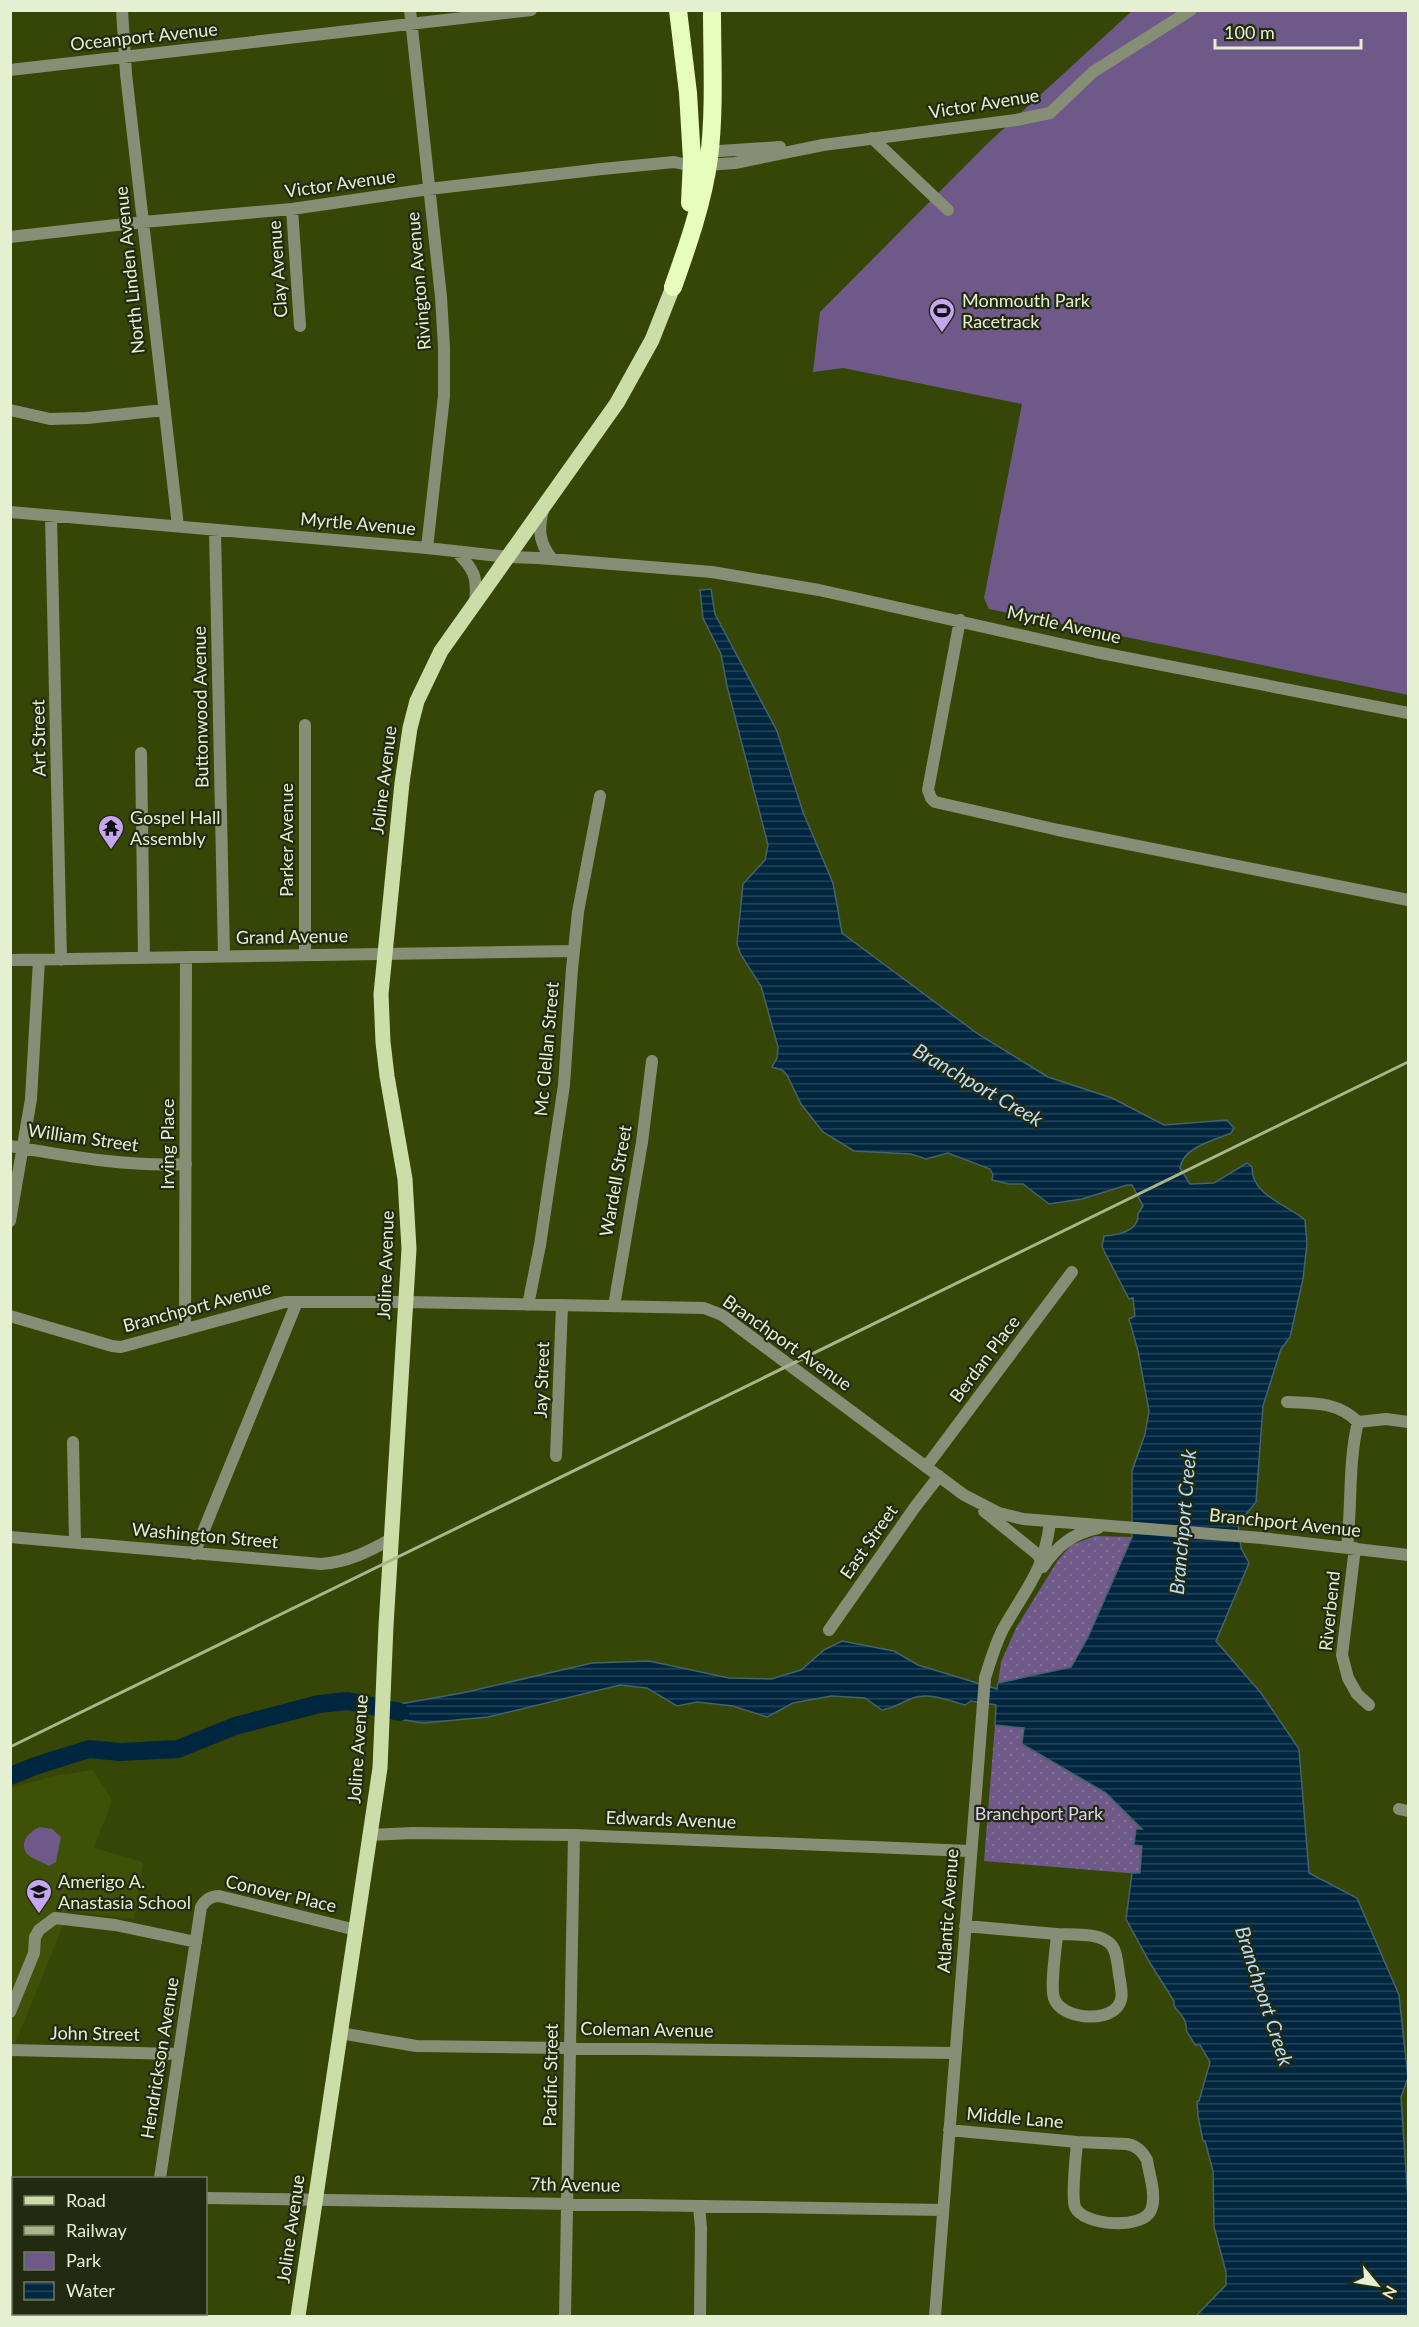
<svg xmlns="http://www.w3.org/2000/svg" width="1419" height="2327" font-family="Lato,sans-serif">
  <defs>
    <pattern id="green-dots" width="8" height="8" patternUnits="userSpaceOnUse" patternTransform="scale(1.5)"><rect width="8" height="8" fill="#6e5989"/><path d="M2 2h.1M6 6h.1" fill="none" stroke="#837199" stroke-width="1.8" stroke-linecap="round"/></pattern>
    <pattern id="water-rules" width="6" height="5" patternUnits="userSpaceOnUse" patternTransform="scale(1.5)"><rect width="6" height="5" fill="#01263f"/><path d="M0 2.5h6" fill="none" stroke="#26465a"/></pattern>
  </defs>
  <rect width="100%" height="100%" fill="#364606"/>
  <path fill="#3f5106" d="M93,1770L112,1800L94,1848L143,1862L134,1919L69,1911L11,2054V1788L53,1776Z"/>
  <path fill="url(#green-dots)" d="M1095,1536L1132,1537L1088,1637L1071,1667L998,1683L1001,1662L1016,1628L1058,1560L1071,1545Z
    M995,1725L1024,1728L1022,1745L1106,1793L1142,1830H1136L1134,1844L1142,1846L1140,1874L984,1861Z"/>
  <path fill="#6e5989" d="M1132,11H1408V695L989,609L984,598L1022,404L843,368L813,372L820,312L988,143Z
    M40,1827L52,1829L61,1837L56,1862L49,1866C43,1862 32,1859 27,1854C18,1842 30,1831 40,1827Z"/>
  <path fill="url(#water-rules)" stroke="#45636b" stroke-width="1.5" d="M711,589L715,614L777,731L803,812L833,883L842,933L978,1034L1048,1077L1112,1098L1164,1125L1227,1120L1234,1128L1231,1133C1213,1141 1183,1147 1180,1168L1190,1184L1214,1183L1247,1163L1252,1167C1251,1195 1286,1204 1305,1220L1307,1244L1303,1279L1290,1337L1281,1349L1263,1406L1256,1502L1238,1524L1241,1548L1249,1563L1216,1641L1261,1693L1299,1749L1309,1873L1357,1898L1399,1995L1408,2078L1401,2097L1408,2200V2316H1196L1226,2285V2272L1214,2227L1213,2171L1205,2141H1203L1198,2116L1197,2102L1199,2101L1210,2062L1200,2045H1195L1186,2030C1188,2020 1179,2013 1174,2006V2001L1150,1963L1126,1919L1132,1873H1140L1142,1846L1134,1845L1136,1829H1142L1106,1793L1022,1744L1024,1728L995,1725L996,1705L971,1701L965,1705C950,1701 929,1692 913,1698C899,1703 898,1707 882,1710L865,1698L831,1696L793,1703L767,1717L733,1706L697,1702L677,1706L647,1688L620,1685L488,1717L423,1723L399,1719L400,1704L462,1693L592,1663L649,1661L729,1678L771,1679L801,1670L824,1650L842,1641L894,1651L918,1665L997,1689L998,1683L1071,1667L1088,1637L1132,1537V1471L1145,1434L1149,1411L1138,1351L1129,1319L1135,1316L1133,1298L1129,1299L1102,1247L1104,1236C1118,1235 1139,1231 1138,1214L1143,1206L1132,1185H1127L1082,1199L1049,1204L1023,1184H1009L992,1180L993,1175L990,1169L948,1153L926,1159L911,1154L854,1151L823,1132L801,1104L787,1075L782,1070L772,1067L777,1058L778,1047L761,986L741,955L737,944L743,884L765,860L768,845L727,686L721,654L703,618L700,590Z"/>
  <g fill="none" stroke-linecap="round" stroke-linejoin="round">
    <path stroke="#01263f" stroke-width="18" d="M10,1776L35,1766L89,1749L120,1752L178,1749L235,1726L319,1704L348,1701L400,1712"/>
    <path stroke="#868f75" stroke-width="12" d="M122,10L126,74L178,526
      M410,10L441,297L444,347V396L427,548
      M10,70L531,10
      M872,138L948,210
      M705,152L780,147
      M292,209L300,326
      M10,237L143,222L292,209L429,189L602,169L674,162L692,166L735,163L823,145L1016,120L1050,113L1093,72L1191,10
      M10,410L50,419L87,418L164,410
      M543,510C538,530 539,543 552,559
      M10,512L427,548L508,557L538,558L712,572L819,590L1096,652L1408,713
      M51,516L61,960
      M215,530L224,956
      M456,551C474,569 478,577 475,603
      M960,620L928,790L931,798L935,802L1058,830L1408,900
      M141,753L144,958
      M305,955V725
      M10,960L574,951
      M10,1146C69,1156 126,1167 186,1164
      M10,1221L31,1099L39,960
      M528,1305L540,1245L564,1085L572,969L578,912L600,796
      M614,1306L642,1142L652,1061
      M10,1316L112,1346L121,1347L285,1302H406L704,1308L722,1315L964,1495L999,1513L1023,1519L1262,1538L1408,1555
      M185,1330L186,958
      M1287,1402C1314,1403 1338,1402 1358,1422C1348,1463 1352,1505 1347,1547
      M1358,1422L1386,1419L1408,1422
      M73,1442L75,1542
      M556,1456L562,1306
      M926,1467L1072,1272
      M984,1511L1037,1554L1042,1561
      M10,1537L321,1564C348,1562 368,1552 391,1539
      M1355,1548L1342,1655L1348,1678L1357,1694L1369,1705
      M194,1554L297,1302
      M1043,1567C1057,1546 1073,1533 1098,1528
      M829,1630L915,1507L939,1476
      M1399,1809L1408,1811
      M369,1835L413,1833L574,1835L970,1851
      M965,1926L1057,1934
      M1057,1934C1075,1935 1109,1931 1115,1952C1118,1961 1118,1971 1120,1980C1121,1989 1124,1998 1118,2006C1106,2023 1061,2019 1054,1998C1050,1986 1056,1949 1057,1934Z
      M10,2012L34,1953L35,1937L39,1930L55,1918L115,1925L196,1942
      M340,2033L416,2046L955,2053
      M10,2050L179,2054
      M949,2130L1077,2142
      M1077,2142L1127,2144C1137,2146 1142,2151 1147,2160C1149,2174 1157,2196 1151,2210C1143,2230 1083,2226 1075,2207C1071,2196 1076,2156 1077,2142Z
      M160,2178L201,1907C205,1900 210,1896 219,1896L356,1930
      M10,2195H14
      M206,2198L943,2210
      M699,2206L701,2228L700,2316
      M20,2316V2314
      M161,2316V2314
      M565,2316L574,1835
      M935,2316L985,1678C990,1662 995,1645 1003,1629C1026,1588 1044,1572 1050,1522"/>
    <path stroke="#cbdea8" stroke-width="15" d="M298,2316L380,1768L386,1626L409,1249L405,1179L387,1076L383,1042L381,994L402,783L410,728L417,701L441,651L617,403L652,340L673,287"/>
    <path stroke="#e6fdbc" stroke-width="18" d="M678,10L688,93L692,160L690,203
      M673,287C688,245 703,202 709,158C715,110 712,59 712,10"/>
    <path stroke="#a9b68c" stroke-width="3" d="M10,1747L1408,1062"/>
  </g>
  <defs>
    <symbol id="stadium-pin" viewBox="-11 -11 22 30"><path d="M0 17L-7.5 6A9.5 9.5 0 1 1 7.5 6Z" fill="#c6a6f0" stroke="#222a11"/><path d="M0-5a6.5 5 0 1 0 0 10a6.5 5 0 1 0 0-10ZM-3.5-1.8h7v3.6h-7Z" fill="#111"/></symbol>
    <symbol id="temple-pin" viewBox="-11 -11 22 30"><path d="M0 17L-7.5 6A9.5 9.5 0 1 1 7.5 6Z" fill="#c6a6f0" stroke="#222a11"/><path d="M0-6L5-2H3V0L6.5 2.5H4V6H1.5V3h-3V6H-4V2.5H-6.5L-3 0V-2H-5Z" fill="#111"/></symbol>
    <symbol id="school-pin" viewBox="-11 -11 22 30"><path d="M0 17L-7.5 6A9.5 9.5 0 1 1 7.5 6Z" fill="#c6a6f0" stroke="#222a11"/><path d="M0-5L7-2L0 1L-7-2ZM-4 1L0 2.5L4 1V4Q0 6-4 4Z" fill="#111"/></symbol>
  </defs>
  <g fill-rule="evenodd">
    <use href="#stadium-pin" x="927" y="296" width="30" height="40"/>
    <use href="#temple-pin" x="96" y="813" width="30" height="40"/>
    <use href="#school-pin" x="24" y="1877" width="30" height="40"/>
  </g>
  <g text-anchor="middle" stroke-width="4.5" stroke-linejoin="round" paint-order="stroke">
    <g font-size="18" fill="#e5f0d1" stroke="#222a11">
      <text transform="translate(144 37) rotate(-6)" y="6">Oceanport Avenue</text>
      <text transform="translate(984 104) rotate(-9)" y="6">Victor Avenue</text>
      <text transform="translate(340 184) rotate(-8)" y="6">Victor Avenue</text>
      <text transform="translate(278 269) rotate(-94)" y="6">Clay Avenue</text>
      <text transform="translate(130 270) rotate(-96)" y="6">North Linden Avenue</text>
      <text transform="translate(419 281) rotate(-95)" y="6">Rivington Avenue</text>
      <text transform="translate(358 524) rotate(5)" y="6">Myrtle Avenue</text>
      <text transform="translate(1064 625) rotate(13)" y="6">Myrtle Avenue</text>
      <text transform="translate(201 707) rotate(-91)" y="6">Buttonwood Avenue</text>
      <text transform="translate(39 738) rotate(-91)" y="6">Art Street</text>
      <text transform="translate(384 780) rotate(-83)" y="6">Joline Avenue</text>
      <text transform="translate(287 840) rotate(-90)" y="6">Parker Avenue</text>
      <text transform="translate(292 937) rotate(-1)" y="6">Grand Avenue</text>
      <text transform="translate(547 1049) rotate(-85)" y="6">Mc Clellan Street</text>
      <text transform="translate(83 1138) rotate(8)" y="6">William Street</text>
      <text transform="translate(168 1144) rotate(-90)" y="6">Irving Place</text>
      <text transform="translate(616 1181) rotate(-80)" y="6">Wardell Street</text>
      <text transform="translate(386 1265) rotate(-88)" y="6">Joline Avenue</text>
      <text transform="translate(197 1307) rotate(-15)" y="6">Branchport Avenue</text>
      <text transform="translate(787 1343) rotate(35)" y="6">Branchport Avenue</text>
      <text transform="translate(985 1359) rotate(-53)" y="6">Berdan Place</text>
      <text transform="translate(542 1380) rotate(-88)" y="6">Jay Street</text>
      <text transform="translate(1285 1523) rotate(6)" y="6">Branchport Avenue</text>
      <text transform="translate(205 1536) rotate(5)" y="6">Washington Street</text>
      <text transform="translate(869 1542) rotate(-55)" y="6">East Street</text>
      <text transform="translate(1330 1611) rotate(-84)" y="6">Riverbend</text>
      <text transform="translate(358 1749) rotate(-86)" y="6">Joline Avenue</text>
      <text transform="translate(671 1820) rotate(2)" y="6">Edwards Avenue</text>
      <text transform="translate(281 1894) rotate(13)" y="6">Conover Place</text>
      <text transform="translate(948 1911) rotate(-86)" y="6">Atlantic Avenue</text>
      <text transform="translate(647 2030) rotate(1)" y="6">Coleman Avenue</text>
      <text transform="translate(95 2034) rotate(1)" y="6">John Street</text>
      <text transform="translate(160 2058) rotate(-81)" y="6">Hendrickson Avenue</text>
      <text transform="translate(551 2075) rotate(-89)" y="6">Pacific Street</text>
      <text transform="translate(1015 2118) rotate(5)" y="6">Middle Lane</text>
      <text transform="translate(575 2185) rotate(1)" y="6">7th Avenue</text>
      <text transform="translate(291 2229) rotate(-82)" y="6">Joline Avenue</text>
    </g>
    <g font-size="18" fill="#e5f0d1" stroke="#222a11" text-anchor="start">
      <text x="962" y="307">Monmouth Park<tspan x="962" dy="21">Racetrack</tspan></text>
      <text x="130" y="824">Gospel Hall<tspan x="130" dy="21">Assembly</tspan></text>
      <text x="58" y="1888">Amerigo A.<tspan x="58" dy="21">Anastasia School</tspan></text>
    </g>
    <g font-size="18" fill="#dfd0f5" stroke="#222a11">
      <text x="1039" y="1820">Branchport Park</text>
    </g>
    <g font-size="20" font-style="italic" fill="#b9dbf7" stroke="#222a11">
      <text transform="translate(978 1085) rotate(30)" y="7">Branchport Creek</text>
      <text transform="translate(1183 1522) rotate(-85)" y="7">Branchport Creek</text>
      <text transform="translate(1264 1996) rotate(72)" y="7">Branchport Creek</text>
    </g>
  </g>
  <rect width="1419" height="2327" fill="none" stroke="#e5f0d1" stroke-width="24"/>
  <rect x="12" y="2177" width="195" height="138" fill="#222a11" stroke="#70795e" stroke-width="1.5"/>
  <rect x="24" y="2196" width="30" height="9" fill="#cbdea8" stroke="#70795e" stroke-width="1.5"/>
  <text x="66" y="2207" font-size="18" fill="#e5f0d1">Road</text>
  <rect x="24" y="2226" width="30" height="9" fill="#a9b68c" stroke="#70795e" stroke-width="1.5"/>
  <text x="66" y="2237" font-size="18" fill="#e5f0d1">Railway</text>
  <rect x="24" y="2252" width="30" height="18" fill="#6e5989" stroke="#70795e" stroke-width="1.5"/>
  <text x="66" y="2267" font-size="18" fill="#e5f0d1">Park</text>
  <rect x="24" y="2282" width="30" height="18" fill="url(#water-rules)" stroke="#70795e" stroke-width="1.5"/>
  <text x="66" y="2297" font-size="18" fill="#e5f0d1">Water</text>
  <g transform="translate(1377 2285) rotate(120)" stroke="#222a11" stroke-width="4.5" paint-order="stroke">
  <path d="M0-4.5L10 22L0 15L-10 22Z" fill="#e5f0d1"/>
  <text y="-9" font-size="16" font-weight="bold" text-anchor="middle" fill="#e5f0d1">N</text>
  </g>
  <path d="M1215 39v9h146v-9" fill="none" stroke="#e5f0d1" stroke-width="3"/>
  <text x="1224" y="39" font-size="18" fill="#e5f0d1" stroke="#222a11" stroke-width="4.5" paint-order="stroke">100 m</text>
</svg>
